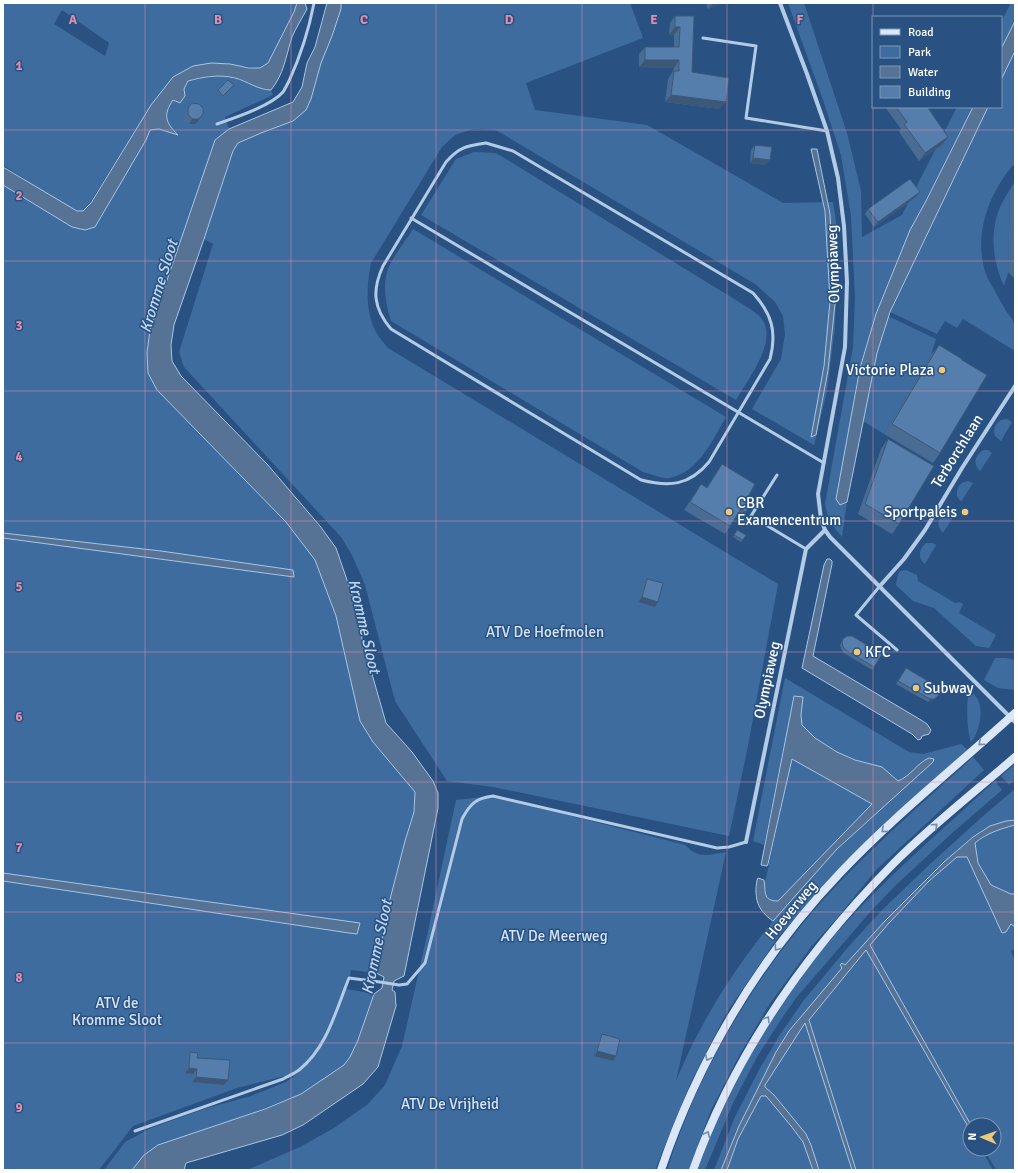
<svg xmlns="http://www.w3.org/2000/svg" width="1018" height="1173" viewBox="0 0 1018 1173" font-family="Signika,sans-serif">
<rect width="100%" height="100%" fill="#295282"/>
<path fill="#3e6c9f" fill-rule="evenodd" d="M3,3H297L294,12L268,63L260,68L211,63L151,105L86,209L83,211L77,212L53,198L3,165ZM62,10L109,43L105,56L54,24Z
M341,3H630L643,38L526,83L535,110L647,125L783,203L833,202L836,221L837,250L835,327L827,391L814,445L752,409L781,359L785,334L783,316L775,302L755,284L496,130L473,129L455,135L442,147L371,263C367,284 365,307 374,328C377,335 383,342 388,348L778,584L747,751L729,836L493,787L447,781L395,701L365,585L352,555L341,537L184,367L179,352L213,244L204,239L233,151L238,143L261,133L293,121L332,36L341,9Z
M788,3H804L847,133L861,191L862,237L902,215L957,107H973C930,192 885,275 860,367C855,387 853,407 851,427C848,453 845,479 842,505L847,502L842,537L829,521L825,504L853,347L855,297L851,216L841,155L823,100Z
M1011,3H1015V21L1001,49V22Z
M1015,51V163C988,193 971,240 988,279C994,290 1000,300 1006,311C1009,315 1013,319 1014,324C1017,331 1015,343 1015,351L963,319L957,328L945,321L937,334L890,312L988,107H1001V80Z
M217,76L235,78L265,90H271L273,95L225,117L229,129L215,140L150,330L147,353L157,390L286,522L315,560L336,616L360,721L373,742L415,792L414,812L405,841L387,911L384,933L380,945L375,965L376,973L351,970L347,989L374,994L358,1040L350,1057L344,1065L301,1094L144,1155L132,1170H104L125,1142L151,1128L204,1109L251,1096L286,1082L300,1072L237,1088L133,1126L99,1170H3V881L357,934L360,923L3,873V185L58,218L95,227L146,140L150,130L159,129L177,134C173,130 167,124 166,119C164,105 182,92 188,81Z
M474,152L496,153L744,305C751,310 761,315 764,323C775,345 747,381 736,400L421,215L456,159Z
M1015,181V188L1010,191L1008,273L1004,286C992,261 989,228 1002,203C1006,195 1011,188 1015,181Z
M413,229L726,417C713,439 699,472 670,478C663,479 651,474 643,472L391,321C386,305 382,285 388,269C392,258 406,240 413,229Z
M888,316L936,339L931,355L884,434L863,421L877,353Z
M1007,419L1012,422L1001,441L995,436C992,427 998,419 1007,419Z
M984,450H988L992,453L980,471C973,464 974,455 984,450Z
M968,481L973,483L961,502L957,496C956,488 960,482 968,481Z
M947,512H951L955,514L943,533C936,526 937,517 947,512Z
M926,543H933L936,545L925,564C917,558 919,549 926,543Z
M906,570L917,575L918,581L955,603L960,602L963,604L959,613L996,635L989,648L976,646L934,608L913,601L896,585L898,574L900,571Z
M995,658H1006L1015,660V690L998,688L984,680Z
M785,678L909,752L923,754L961,744L968,750L886,823L823,887L779,936L727,1012L691,1082L655,1170H247L300,1147L334,1128L368,1104L385,1085L402,1046L426,940L456,800L493,796L685,845C699,859 707,855 726,852L676,1081C711,994 771,917 836,850C867,819 901,790 933,762L934,759L924,760L906,778L898,781L893,776L837,752L815,738L802,725L801,715L803,697L794,696L764,845L753,841Z
M969,692C987,697 981,731 971,742C967,733 966,702 969,692Z
M973,757L984,770L875,871L838,917L811,947L769,1005L740,1054L711,1110L689,1170H667C694,1084 740,1002 796,932C848,867 912,813 973,757Z
M792,758L872,804L782,898C773,906 764,898 764,887Z
M1015,764V779L1009,785L1001,776Z
M995,781L1002,790L951,834L896,885L871,911L796,998L782,1018L757,1057L733,1103L705,1170H697C724,1099 759,1032 805,971C847,916 898,869 949,823C965,809 979,795 995,781Z
M1015,789V820C1004,821 993,824 983,830C963,842 946,861 929,878C900,906 872,935 845,966H840L843,968L789,1031L776,1052L739,1126L721,1170H714L734,1119L759,1070L779,1036L804,1000L850,945L882,910L927,867L983,816Z
M1015,825V894H1011L991,885L978,863L975,843L992,832Z
M957,857H967L974,870L1011,924L1015,927V949L1011,951L1015,961V1170H996L984,1149H994V1125H971L870,945L889,923L929,881Z
M866,949L970,1130V1149H981L993,1170H856L809,1020Z
M805,1022L852,1170H819L811,1145L806,1134L774,1095L765,1087V1085Z
M760,1096H766L791,1126L803,1142L813,1170H727L738,1139Z"/>
<path fill="#567395" stroke="#a6c6e6" d="M297,3H305L307,9C302,18 296,28 292,37C286,56 284,74 271,90C258,90 247,81 235,78C219,74 203,77 188,81L184,89L185,96L180,103L173,100C163,115 165,122 178,135L159,129L150,130L146,140L95,227L85,230L72,227L3,185V167L77,211H83L91,203L151,105L173,77L193,66L211,63L230,64L249,68H260L268,63L294,12Z
M327,3H341V9L332,36L321,63L311,99L306,110L293,121L261,133L238,143L233,151L204,239L174,325L171,345L172,361L181,376L267,464L320,526L336,548L358,612L362,639L386,723L412,752L433,781L438,793V808L404,976L394,981L392,990L395,992L396,1006L378,1067L363,1084L303,1125L282,1135L186,1163L184,1170H132L144,1155L158,1145L265,1109L301,1094L344,1065L350,1057L358,1040L374,994L382,988L384,977L376,973L375,965L380,945L384,933L387,911L405,841L414,812L415,792L373,742L360,721L336,616L315,560L286,522L157,390L148,373L147,353L150,330L215,140L229,129L293,102L302,87L307,63L315,47Z
M1015,21V51L1001,80V49Z
M973,107H988L890,312L877,353L847,502L840,505L836,499L860,368L876,314L910,230L926,201Z
M811,149H817L830,214L835,304L828,370L816,435L811,437L824,366L830,301L825,211Z
M3,533L161,551L293,570L294,577L3,538Z
M827,559H830L832,561V564L813,656L921,720L927,724L931,730L929,734L922,736L921,739L918,740L912,734L802,668L824,565Z
M794,696L803,697L801,715L802,725L815,738L837,752L855,760L882,767L898,781C911,776 917,763 929,758L934,759L933,762L837,849L773,921C757,910 754,898 757,880L758,878L764,880C766,891 762,901 778,901L872,804L792,759L768,864L767,866L761,865Z
M1015,820V825C1000,829 987,833 975,843L978,863L991,885L1011,894H1015V927L1011,924L1006,932L1002,933L967,857H957L929,881L889,923L870,945L971,1125L970,1130L866,950L809,1020L856,1170H852L805,1023L765,1085V1087L774,1095L806,1134L811,1145L819,1170H813L803,1142L791,1126L766,1096H761L738,1139L727,1170H721L739,1126L776,1052L789,1031L842,968L840,965L842,963L845,965L884,922L945,861L973,837L990,826L1006,821Z
M3,873L360,923L357,934L349,933L3,881Z"/>
<g fill="none" stroke-linecap="round" stroke-linejoin="round">
<path stroke="#b2cbe6" stroke-width="3" d="M703,38L756,46L746,118L827,131
M217,124C234,118 271,106 283,92C285,89 287,85 289,81C300,57 309,29 314,3
M486,143L513,151L753,293C772,314 777,332 770,359L709,462C689,486 669,487 641,480L391,329C373,308 372,290 383,266L446,162C459,147 466,146 486,143Z
M411,218L824,463
M777,475L751,516L806,549
M879,587L856,615L897,650
M135,1131L283,1079C288,1076 294,1074 299,1070C327,1048 336,1010 349,978L380,982L399,985L407,984L425,963L462,819C470,804 476,798 493,796L717,848L729,847L746,842"/>
<path stroke="#b2cbe6" stroke-width="4" d="M780,3L807,74L827,131L838,178L844,226L847,282L845,347L818,494L821,519L825,530L830,537L1015,722
M879,587L904,559L925,530L962,468L1015,386
M746,842L806,549L825,530"/>
<path stroke="#dbe7f6" stroke-width="8" d="M661,1170C699,1058 759,958 841,872C895,815 957,766 1015,713
M693,1170C735,1053 807,951 894,863C932,825 975,792 1015,757"/>
</g>
<path fill="#496c94" d="M706,3H724L708,9Z
M675,16H694L692,72L720,109L665,102L668,79L673,71L674,68L639,67V54L645,47H674V35H669L670,23Z
M232,88L221,98L216,93L218,90Z
M885,107H931L929,109L943,144L919,161L899,132L901,129Z
M188,108L200,120L196,124H189L184,120V114Z
M755,145L766,165L750,163L751,150Z
M1015,184V279L1008,272L1010,191Z
M916,197L874,227L865,214L868,209Z
M939,345L962,360L940,453L933,463L884,434L931,355Z
M888,439L899,524L892,534L858,514L881,449Z
M722,464L745,502L746,512L740,520L736,517L725,534L684,510L701,484L707,487Z
M737,530L746,535L741,542L733,537Z
M647,579L655,607L638,602L643,584Z
M843,639L882,654L872,670L844,653L841,649L840,645Z
M906,668L936,698L932,701L928,702L896,684Z
M602,1034L613,1061L594,1056L598,1040Z
M190,1052L197,1058L224,1085L192,1082L193,1074L185,1073L187,1057Z"/>
<path fill="#3c5878" d="M714,3H724L708,9L712,4Z
M675,27H680L674,35H669Z
M645,60H679L674,68L639,67Z
M671,95L726,102L720,109L665,102Z
M203,114L196,124H189L192,119Z
M948,137L943,144L919,161L925,153Z
M753,158L770,160L766,165L750,163Z
M920,192L916,197L874,227L878,222Z
M642,597L658,602L655,607L638,602Z
M938,696L932,701L928,702L930,699Z
M597,1051L616,1056L613,1061L594,1056Z
M189,1068L197,1069L193,1074L185,1073Z
M196,1077L228,1080L224,1085L192,1082Z"/>
<path fill="#557eac" stroke="#3c5878" d="M675,16H694L692,72L729,78L726,102L671,95L674,71H679V60H645V47H679L680,27H675Z
M228,80L234,85L223,96L218,90Z
M192,103L199,104L203,108V114L199,119H192L188,114V108Z
M896,107H930L928,108L948,137L925,153L904,124L907,122Z
M755,145L772,147L770,160L753,158Z
M910,179L920,192L878,222L868,209Z
M939,345L962,359V360L987,375L940,453L892,424Z
M888,439L934,466L899,524L865,504Z
M722,464L755,484L745,502L750,505L746,512L741,509L730,526L690,502L701,484L707,488Z
M737,530L746,535L743,540L734,535Z
M647,579L663,583L658,602L642,597Z
M847,636H852L882,654L874,667L846,650L843,647L842,642L843,639Z
M906,668L938,687L939,692L938,696L934,699H930L898,681Z
M602,1034L620,1039L616,1056L597,1051Z
M190,1052L198,1053L197,1058L230,1060L228,1080L196,1077L197,1069L189,1068Z"/>
<defs><path id="oneway-chevron" d="M-2-3.5L2.5 0L-2 3.5" fill="none" stroke-width="1.6" stroke-linecap="round" stroke-linejoin="round"/></defs>
<g stroke="#708eb0">
<use href="#oneway-chevron" transform="translate(981 743) rotate(138)"/>
<use href="#oneway-chevron" transform="translate(935 826) rotate(-42)"/>
<use href="#oneway-chevron" transform="translate(884 830) rotate(138)"/>
<use href="#oneway-chevron" transform="translate(777 948) rotate(126)"/>
<use href="#oneway-chevron" transform="translate(767 1019) rotate(-57)"/>
<use href="#oneway-chevron" transform="translate(708 1058) rotate(117)"/>
<use href="#oneway-chevron" transform="translate(707 1134) rotate(-65)"/>
</g>
<path fill="none" stroke="#e08cad" stroke-width="1" stroke-opacity="0.55" d="M145,3V1170M291,3V1170M436,3V1170M582,3V1170M727,3V1170M873,3V1170M3,130H1015M3,261H1015M3,391H1015M3,521H1015M3,652H1015M3,782H1015M3,912H1015M3,1043H1015"/>
<g fill="#edc878" stroke="#295282" stroke-width="1.5">
<circle cx="942" cy="370" r="4"/>
<circle cx="729" cy="512" r="4"/>
<circle cx="965" cy="512" r="4"/>
<circle cx="857" cy="652" r="4"/>
<circle cx="916" cy="688" r="4"/>
</g>
<g text-anchor="middle" stroke-width="3" stroke-linejoin="round" paint-order="stroke">
<g font-size="15" fill="#fff" stroke="#295282">
<text transform="translate(833 264) rotate(-92)" y="5">Olympiaweg</text>
<text transform="translate(957 451) rotate(-58)" y="5">Terborchlaan</text>
<text transform="translate(767 680) rotate(-78)" y="5">Olympiaweg</text>
<text transform="translate(791 910) rotate(-50)" y="5">Hoeverweg</text>
</g>
<g font-size="15" fill="#fff" stroke="#295282" text-anchor="start">
<text x="934" y="375" text-anchor="end">Victorie Plaza</text>
<text x="737" y="508">CBR<tspan x="737" dy="17">Examencentrum</tspan></text>
<text x="957" y="517" text-anchor="end">Sportpaleis</text>
<text x="865" y="657">KFC</text>
<text x="924" y="693">Subway</text>
</g>
<g font-size="15" fill="#d5e4f5" stroke="#295282">
<text x="545" y="637">ATV De Hoefmolen</text>
<text x="554" y="941">ATV De Meerweg</text>
<text x="117" y="1008">ATV de<tspan x="117" dy="17">Kromme Sloot</tspan></text>
<text x="450" y="1109">ATV De Vrijheid</text>
</g>
<g font-size="16" font-style="italic" fill="#bdd5ee" stroke="#295282">
<text transform="translate(158 286) rotate(-73)" y="6">Kromme Sloot</text>
<text transform="translate(365 626) rotate(77)" y="6">Kromme Sloot</text>
<text transform="translate(376 947) rotate(-78)" y="6">Kromme Sloot</text>
</g>
</g>
<g font-size="13" text-anchor="middle" font-weight="bold" fill="#e08cad" stroke="#295282" stroke-width="3" stroke-linejoin="round" paint-order="stroke">
<text x="73" y="24">A</text>
<text x="218" y="24">B</text>
<text x="364" y="24">C</text>
<text x="509" y="24">D</text>
<text x="654" y="24">E</text>
<text x="800" y="24">F</text>
<text x="19" y="70">1</text>
<text x="19" y="200">2</text>
<text x="19" y="330">3</text>
<text x="19" y="461">4</text>
<text x="19" y="591">5</text>
<text x="19" y="721">6</text>
<text x="19" y="852">7</text>
<text x="19" y="982">8</text>
<text x="19" y="1112">9</text>
</g>
<rect width="1018" height="1173" fill="none" stroke="#ffffff" stroke-width="8"/>
<rect x="872" y="16" width="130" height="92" fill="#295282" stroke="#7f97b4"/>
<rect x="880" y="29" width="20" height="6" fill="#dbe7f6" stroke="#7f97b4"/>
<text x="908" y="36" font-size="12" fill="#ffffff">Road</text>
<rect x="880" y="46" width="20" height="12" fill="#3e6c9f" stroke="#7f97b4"/>
<text x="908" y="56" font-size="12" fill="#ffffff">Park</text>
<rect x="880" y="66" width="20" height="12" fill="#567395" stroke="#7f97b4"/>
<text x="908" y="76" font-size="12" fill="#ffffff">Water</text>
<rect x="880" y="86" width="20" height="12" fill="#557eac" stroke="#7f97b4"/>
<text x="908" y="96" font-size="12" fill="#ffffff">Building</text>
<g transform="translate(982 1137) rotate(272)"><circle r="19" fill="#295282" stroke="#7f97b4"/>
<path d="M0-3L7 15L0 10L-7 15Z" fill="#edc878"/>
<text y="-6" font-size="11" font-weight="bold" text-anchor="middle" fill="#ffffff">N</text>
</g>
</svg>
